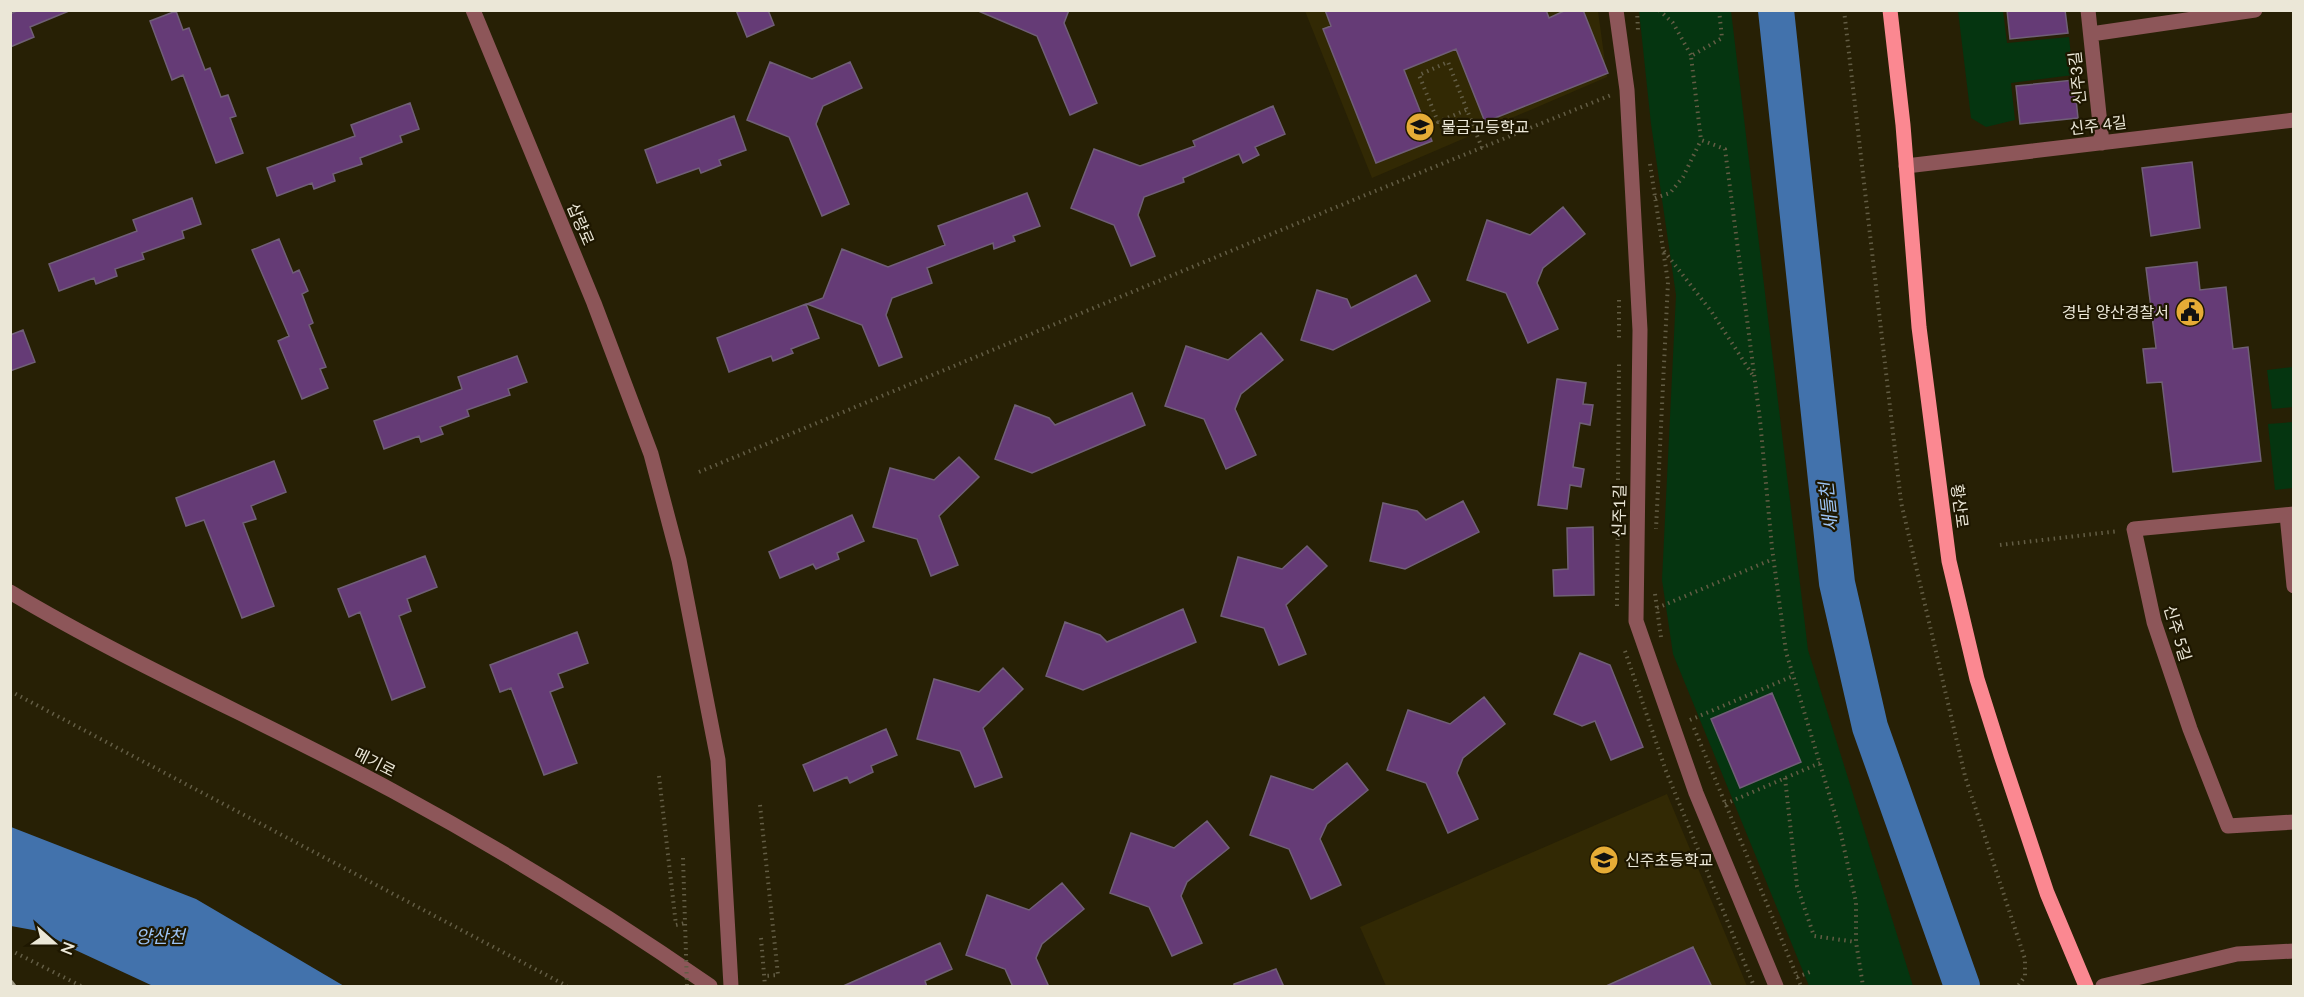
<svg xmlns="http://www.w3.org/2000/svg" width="2304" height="997" viewBox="0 0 2304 997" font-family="Lato,'Noto Sans KR',sans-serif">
<rect width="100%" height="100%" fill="#272005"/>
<path fill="#322904" d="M1305,11H1598L1607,77L1372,178Z
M1667,794L1747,986H1386L1360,927Z"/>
<path fill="#053510" d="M1639,11H1731L1808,650L1913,986H1809L1673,654L1662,580L1676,295L1651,124Z
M1958,11H2003L2007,43L2069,37L2073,75L2011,83L2015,120L1986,127L1971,118Z
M2293,367V407L2272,409L2267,370Z
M2293,422V488L2275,490L2268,424Z"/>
<path fill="#4272ac" d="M11,827L196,899L344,986H153L71,948L44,932L11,926Z"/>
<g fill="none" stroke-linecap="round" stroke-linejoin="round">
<path stroke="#4272ac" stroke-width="36" d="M1776,10L1837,583L1870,727L1962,986"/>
</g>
<path fill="#653b76" stroke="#705f77" stroke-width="1.5" d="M19,10H69V11L30,27L34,37L10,47V14Z
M736,10H768L774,25L747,37Z
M976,10H1069L1064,23L1097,103L1070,115L1037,36Z
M1325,10H1546L1549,18L1566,10H1583L1608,73L1485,122L1456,49L1404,70L1432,141L1376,163L1323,29L1331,26Z
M2007,10H2065L2068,33L2010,39Z
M176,11L183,30L189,28L205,70L210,68L221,97L228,95L236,116L230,118L243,153L216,163L183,75L172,80L150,21Z
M770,62L812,79L850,62L862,88L823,106L816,124L849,204L822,216L789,137L747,120Z
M2074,80L2078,118L2020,124L2016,86Z
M410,103L419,129L400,136L402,142L360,158L362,164L333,174L335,181L314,189L312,183L277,196L267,168L355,136L351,125Z
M1273,106L1285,134L1255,147L1259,155L1243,163L1239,154L1183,178L1184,182L1144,197L1138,215L1155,256L1131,266L1114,225L1071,208L1094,149L1140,166L1195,146L1193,141Z
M734,116L746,150L719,160L721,165L701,173L699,168L657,183L645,150Z
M2192,162L2200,228L2151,236L2142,168Z
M1027,193L1040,226L1013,236L1015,241L994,249L993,243L927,268L932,283L892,298L886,315L902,357L879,366L862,325L807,304L823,298L842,249L888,267L945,245L938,226Z
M192,198L201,224L182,231L184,238L142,253L144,259L115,269L117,276L96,284L94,278L59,291L49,264L137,231L133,220Z
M1563,207L1585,234L1543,268L1537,283L1558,329L1528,343L1506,293L1467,280L1487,220L1530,235Z
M279,239L293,273L299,270L308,291L302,294L313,323L309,325L326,367L320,369L328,388L302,399L278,341L289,336L252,250Z
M2197,262L2200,290L2226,287L2233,349L2248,347L2261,461L2173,472L2162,382L2147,383L2143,349L2156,348L2146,268Z
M1416,275L1430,301L1333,350L1301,340L1317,290L1347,299L1351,308Z
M806,304L819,338L791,349L793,353L773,361L771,356L729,372L717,338Z
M23,330L35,362L10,371V335Z
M1261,333L1283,360L1241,394L1235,409L1256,455L1226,469L1204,419L1165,406L1186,346L1228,360Z
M517,356L527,382L508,389L510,395L467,410L469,416L440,427L443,434L421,442L419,436L384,449L374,421L462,389L458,377Z
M1557,379L1586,383L1583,404L1593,405L1590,425L1580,423L1573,467L1584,469L1581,487L1570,485L1567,509L1538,505Z
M1132,393L1145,425L1032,473L995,459L1015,405L1049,418L1055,425Z
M959,457L979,477L939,516L958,565L931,576L917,539L873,527L890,468L934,480Z
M274,461L286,492L251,506L256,519L243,523L274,606L242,618L204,520L186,526L176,498Z
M1463,501L1479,532L1405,569L1370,561L1383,503L1417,511L1426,520Z
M852,515L864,541L837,553L839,559L816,569L813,564L780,578L769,552Z
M1593,527L1594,595L1554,596L1553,570L1568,569L1567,528Z
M1307,546L1327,566L1286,605L1306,654L1279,665L1264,628L1221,616L1238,557L1282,569Z
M425,556L437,587L407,599L411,611L399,616L425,687L392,700L360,612L349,617L338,589Z
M1183,609L1196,642L1083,690L1046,676L1065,622L1100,635L1107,642Z
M577,632L588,663L558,674L563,687L550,692L577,763L544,775L511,688L500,692L490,665Z
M1580,653L1610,665L1643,747L1611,760L1595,721L1582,726L1554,714Z
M1003,668L1023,689L983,728L1002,777L975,787L960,751L917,739L934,679L979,692Z
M1772,693L1801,762L1740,788L1711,719Z
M1484,697L1505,724L1463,758L1457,773L1478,819L1448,833L1426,783L1387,770L1408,710L1450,724Z
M886,729L897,755L871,766L873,772L850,783L847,777L814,791L803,765Z
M1347,763L1368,790L1327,824L1320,839L1341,885L1311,899L1289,849L1250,835L1271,776L1313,790Z
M1207,821L1229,848L1187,882L1181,896L1202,943L1172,956L1149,907L1110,893L1131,833L1174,848Z
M1062,883L1084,909L1042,944L1036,958L1049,987H1013L1005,969L966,955L987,895L1029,910Z
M940,943L952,969L925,981L927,987H841Z
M1693,947L1712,987H1604Z
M1276,969L1284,987H1234V984Z"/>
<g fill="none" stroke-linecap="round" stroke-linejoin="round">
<path stroke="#635d45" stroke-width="4" stroke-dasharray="1.5 4.5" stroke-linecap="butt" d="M1637,10L1638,31
M1659,10L1673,23L1691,55
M1719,10L1722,38L1691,56L1701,140L1725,149L1760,420L1772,548L1786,652L1840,830L1856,902V942L1863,986
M1844,10L1901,502L1965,776L2025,959V976L2018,986
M1466,110L1438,122L1419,75L1448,62L1482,148
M1650,164L1668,282L1656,529
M1655,198L1670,193L1683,177L1701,140
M1664,251L1711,311L1754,377
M1619,300V338
M699,472L1363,196L1611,95
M2000,545L2119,531
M1655,594L1661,637
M1617,606L1619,364
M1657,608L1773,559
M1625,651L1666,771L1754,986
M10,691L567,986
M1690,720L1793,676
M1694,728L1801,986
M659,776L676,925L685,923
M1785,778L1797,886L1814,936L1856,942
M1725,804L1820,763
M760,805L778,975L764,976
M761,938L765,986
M10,950L81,986
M1797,977L1810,972"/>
<path stroke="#8d5659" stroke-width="15" d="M473,10L594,303L651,454L679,560L718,760L731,986
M1616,10L1627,90L1640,330L1636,621L1696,793L1776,986
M2088,10L2102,143
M2091,34L2255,10
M1906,166L2294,120
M2294,514L2134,529L2154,622L2190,729L2228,826L2294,822
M2287,515L2294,586
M10,592C134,666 267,723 393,791C502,850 608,915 710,986
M2103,986L2237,954L2294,951"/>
<path stroke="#fb8891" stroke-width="15" d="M1890,10L1903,125L1919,327L1949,561L1977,679L2001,755L2047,893L2086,986"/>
<path stroke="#9d9884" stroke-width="4.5" d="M10,981L14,986"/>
<path stroke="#635d45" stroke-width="4" stroke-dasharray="1.5 4.5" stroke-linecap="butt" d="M683,858L687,986"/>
</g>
<defs>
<g id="school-disc" transform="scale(1.5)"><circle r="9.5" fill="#e6ac36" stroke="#1e1700"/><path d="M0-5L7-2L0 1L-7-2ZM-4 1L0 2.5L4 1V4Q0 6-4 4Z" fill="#111"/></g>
<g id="civic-disc" transform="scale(1.5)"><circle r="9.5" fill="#e6ac36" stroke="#1e1700"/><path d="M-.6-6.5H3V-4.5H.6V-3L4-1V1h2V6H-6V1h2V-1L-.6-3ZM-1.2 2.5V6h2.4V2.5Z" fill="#111"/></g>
</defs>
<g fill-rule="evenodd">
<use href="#school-disc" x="1420" y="127"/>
<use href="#civic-disc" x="2190" y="312"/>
<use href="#school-disc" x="1604" y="860"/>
</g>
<g text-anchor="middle" stroke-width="4.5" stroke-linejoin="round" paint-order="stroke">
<g font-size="16" fill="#ebe7d7" stroke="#1e1700">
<text transform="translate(2077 78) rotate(-96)" y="6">신주3길</text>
<text transform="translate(2098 125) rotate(-7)" y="6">신주 4길</text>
<text transform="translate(581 224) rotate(67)" y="6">삽량로</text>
<text transform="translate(1960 506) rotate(83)" y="6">황산로</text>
<text transform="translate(1619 511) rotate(-89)" y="6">신주1길</text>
<text transform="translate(2178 633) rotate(73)" y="6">신주 5길</text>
<text transform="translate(375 762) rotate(27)" y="6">메기로</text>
</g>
<g font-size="16" fill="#ebe7d7" stroke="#1e1700" text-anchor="start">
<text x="1441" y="133">물금고등학교</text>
<text x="2169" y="318" text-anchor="end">경남 양산경찰서</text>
<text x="1625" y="866">신주초등학교</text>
</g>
<g font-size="18" font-style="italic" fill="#9cc3f4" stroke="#1e1700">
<text transform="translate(1829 507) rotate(-96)" y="6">새들천</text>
<text x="160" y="943">양산천</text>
</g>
</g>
<rect width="2304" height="997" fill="none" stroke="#ebe7d7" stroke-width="24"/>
<g transform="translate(54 943) rotate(111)" stroke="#1e1700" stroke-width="4.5" paint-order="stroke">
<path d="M0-4.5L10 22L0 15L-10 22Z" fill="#ebe7d7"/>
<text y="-9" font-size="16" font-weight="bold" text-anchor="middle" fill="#ebe7d7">N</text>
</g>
</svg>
